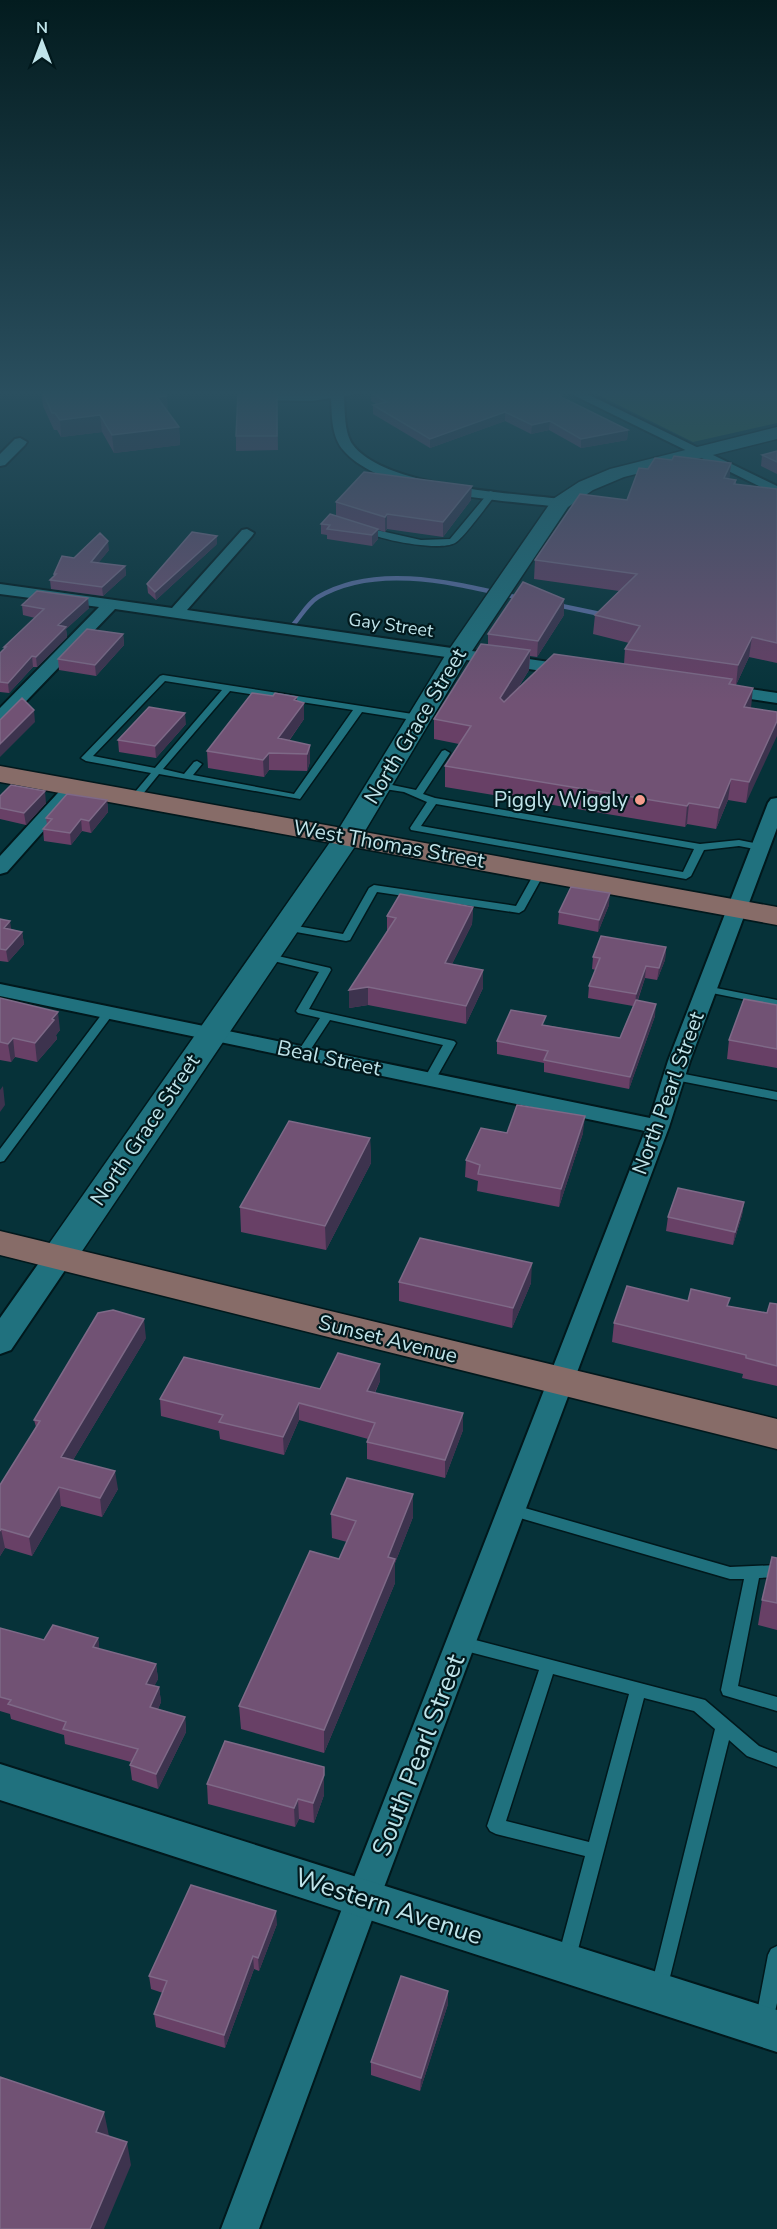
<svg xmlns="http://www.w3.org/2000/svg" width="777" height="2229" viewBox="0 0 777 2229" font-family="'Nunito Sans',sans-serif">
<rect width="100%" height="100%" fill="#063239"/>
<path fill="#32603d" d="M588,390H777V423L693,442Z"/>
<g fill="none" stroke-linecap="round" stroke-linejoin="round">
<path stroke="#5e6ea4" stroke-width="4.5" d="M557,605L605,615
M287,631C299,621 305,605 318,597C378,562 457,584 520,598"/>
<g stroke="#01181c" stroke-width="3">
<path id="service" d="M490,491L497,493C489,503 463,539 455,543C438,552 374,539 359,529L363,527L421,540L450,539Z
M163,675L419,715L424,718L419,721L362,712L300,799L159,774L138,800L135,801L130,798L151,773L86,761L81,758L160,676ZM165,681L222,690L155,768L93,756ZM230,691L353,710L294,794L193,775L202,764L197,761L194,762L184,774L163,769Z
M445,750L450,753L423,794L435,798L700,844L739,840L764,845L765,847L760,850L739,846L704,850L691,876L686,879L411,830L410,828L427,802L404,792L378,788L373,785L378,782L416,790L442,751ZM436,804L694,849L683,872L421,826Z
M540,869L545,872L524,910L519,913L377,892L350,940L346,941L285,930L280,927L285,924L343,934L369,888L374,885L516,906L535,872Z
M265,953L330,968L331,970L309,1009L454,1041L456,1043L434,1082H426L424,1079L443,1045L330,1020L307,1055H299L297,1053L320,1018L298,1013L296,1011L319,972L261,958L260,956L261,954Z
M706,986L777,1000V1006L702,991L700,989L702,987Z
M109,1009L115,1012L113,1014L4,1161L0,1162V1149L105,1010Z
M674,1072L777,1092V1100L670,1079L668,1076L670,1073Z
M511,1504L730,1567L777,1565V1577L759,1578L738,1686L777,1697V1711L723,1695L721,1690L744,1579H730L506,1514L504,1510L506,1506Z
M460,1636L705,1700L759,1746L777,1753V1767L747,1756L729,1740L666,1993L660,1996L654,1993L651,1987L715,1729L694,1711L644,1698L575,1961L572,1967L566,1970L560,1967L557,1961L585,1856L496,1834L490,1831L487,1826L539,1670L454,1648L452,1643L454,1638ZM553,1674L629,1694L589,1842L506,1821Z
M777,1946V2003L771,2029L764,2032L757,2029L755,2023L768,1955L771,1949Z"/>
</g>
<g stroke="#01181c" stroke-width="4">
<path id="minor" d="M331,390H362L361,393L344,396C345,411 344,433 353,445C385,487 510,493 560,499L567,503L560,507C503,500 382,495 344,451C331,437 332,415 331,398L312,401L248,400L242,396L248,392L312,393Z
M563,390H579L777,486V495Z
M20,438L27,442L25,445L5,465L0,466V454L15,439Z
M247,529L254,533L252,536L187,610L570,665L578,670L570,675L115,609L6,722L0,723V708L99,607L0,594V584L172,608L242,530Z
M722,685L777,693V703L716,694L714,690Z
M73,782L79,783L82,787L79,791L7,872L0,874V856L67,783Z
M777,798V828L690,1061L669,1127L380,1898L259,2229H221L346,1898L645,1131L0,996V984L650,1118L668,1061L768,803L771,799Z"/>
</g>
<g stroke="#01181c" stroke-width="4">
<path id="tertiary" d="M59,1246L70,1250L74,1257L11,1350L0,1354V1318L48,1250Z
M0,1764L777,2010V2052L0,1800Z"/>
</g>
<g stroke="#01181c" stroke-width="3">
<path id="secondary" d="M777,427V439L624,477L593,490L568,507L470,654L362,836L72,1266L59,1269L46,1266L41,1257L46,1248L335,835L446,654L553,499L579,482L610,469Z"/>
</g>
<g stroke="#01181c" stroke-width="3">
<path id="primary" d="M0,766L777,907V925L0,782Z
M0,1231L777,1419V1449L0,1255Z"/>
</g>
<use href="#service" fill="#20717e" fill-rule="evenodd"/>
<use href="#minor" fill="#20717e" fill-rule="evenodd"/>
<use href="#tertiary" fill="#20717e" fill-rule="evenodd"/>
<use href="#secondary" fill="#20717e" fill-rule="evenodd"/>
<use href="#primary" fill="#876c68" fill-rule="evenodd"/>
</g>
<path fill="#684066" d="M41,390L168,412L179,427L180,445L114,453L102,432L61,437L57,430H54L43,406Z
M277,392L278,450L236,451V436Z
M371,393L562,395V398L628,430L627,440L581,448L549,430L531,434L505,421L430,448L373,414V405L376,404L371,401Z
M777,451V474L761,466L762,455Z
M672,460L731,463L729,479L736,480V484L777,489V663L749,657L736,685L751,708L777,712L746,803L728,800L716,829L687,824L685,827L445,787V766L459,744L434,739V719L488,644V634L564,615L537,657L530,656L529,670L518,688L624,664L625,649L629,643L593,634L595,615L619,591L534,579L535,560L627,500L648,469Z
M471,500L443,537L387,529L385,532L378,530V539L372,546L327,539V535L321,534V524L336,516V502Z
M217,544L156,600L148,593L147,584Z
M109,550L98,563L125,566L126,575L103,596L51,589L50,580L55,576L54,574L74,558Z
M22,605L89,608L66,629L67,637L37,667H33L9,693L0,692V653L4,649V647L35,618L23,615Z
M123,634L124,645L96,676L59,670L58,659Z
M297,701L304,719L289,741L310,745V762L307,771L269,770L264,777L208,768L207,751Z
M186,724L156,758L119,752L118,740Z
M0,796L46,803L26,825L0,819Z
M107,800L108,812L91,833L82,831L71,845L44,841L43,829L47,825L46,818Z
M609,905L598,932L558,924L559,912Z
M473,907L472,924L452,964L483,970V988L466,1024L368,1005L349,1008L387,931V916Z
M0,919L11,929L22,932L24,944L8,962L0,961Z
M666,947L665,960L657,980L645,978L638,1000L655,1016L629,1089L544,1072V1063L497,1054V1041L545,1025L620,1038L633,1006L588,998L589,986L596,970L592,969L593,957Z
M0,998L60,1030L56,1035L57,1039L37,1062L15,1057L11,1062L0,1060Z
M777,1005V1068L727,1059L729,1040Z
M583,1133L559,1207L477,1191L478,1181L465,1177L466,1160Z
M370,1138L371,1163L326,1250L241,1232L240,1207Z
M744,1202L742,1215L733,1245L666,1231L668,1217Z
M399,1282L531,1283L512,1328L399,1301Z
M688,1301L729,1306L767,1313L777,1304V1386L742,1378L743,1374L612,1342L614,1323Z
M146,1338L73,1460L118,1489L102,1517L61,1506L32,1556L5,1548L0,1556V1485L36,1427L34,1420Z
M380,1364V1381L375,1393L463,1413V1430L445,1478L367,1459V1442L368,1439L299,1420L284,1455L220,1439L219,1431L161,1416L160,1399L320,1389Z
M331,1514L413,1517L395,1563V1583L324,1753L241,1729L239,1706L339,1559L347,1542L332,1538Z
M777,1558V1630L758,1625L762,1600Z
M0,1628L44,1640L98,1638L99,1649L156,1664L158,1679L154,1686L159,1687L161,1702L158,1709L185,1717L186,1732L158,1789L132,1780L130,1765L131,1762L65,1744L64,1735L11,1719L10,1714L0,1711Z
M207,1784L324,1795L314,1823L299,1819L295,1827L208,1804Z
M277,1924L259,1971L254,1969L225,2048L156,2027L154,2014L163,1993L151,1989L149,1976Z
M448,2004L420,2091L371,2075V2062Z"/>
<path fill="#3d334e" d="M167,396L168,413L157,397Z
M505,412V421L430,448V439Z
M100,415L102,432L61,437L60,420Z
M550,421L549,430L531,434L532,425Z
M179,427L180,445L114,453L112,435Z
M628,430L627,440L581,448V439Z
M731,463L729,481L724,478Z
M472,486L471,500L443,537V522Z
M387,514V529L385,532V517Z
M378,529V539L372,546V535Z
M217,536V544L156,600L155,592Z
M108,541L109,550L92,571L91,562Z
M125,566L126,575L103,596L102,587Z
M88,598L89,608L66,629L67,637L37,667L36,657L58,625Z
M564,599V615L537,657L538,641Z
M123,634L124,645L96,676L95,665Z
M752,637L749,657L736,685L738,665Z
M530,650L529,670L499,718L500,698Z
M32,656L33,667L9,693L8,683Z
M753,688L751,708L742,727L744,707Z
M297,697V712L304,703V719L280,753L278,738L294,700Z
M34,710L35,722L0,757V744Z
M185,713L186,724L156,758L155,746Z
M777,721V736L746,803L749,782Z
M310,745V762L307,771V754Z
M269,753V770L264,777L263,760Z
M731,779L728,800L716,829L719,808Z
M45,791L46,803L26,825L24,813Z
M107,800L108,812L91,833L89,821Z
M689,803L687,824L685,827L687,806Z
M81,819L82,831L71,845L70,833Z
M610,893L609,905L598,932L599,920Z
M473,907L472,924L444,980L445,963Z
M10,921L12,934L4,928Z
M22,932L24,944L8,962L6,950Z
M666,947L665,960L657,980L659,968Z
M646,966L645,978L635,1007L636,994Z
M483,970V988L466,1024V1006Z
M368,987V1005L349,1008V990Z
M656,1004L655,1016L629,1089L630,1077Z
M58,1012L60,1030L56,1035L57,1039L37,1062L35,1043Z
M13,1038L15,1057L11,1062L8,1044Z
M3,1086L5,1105L0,1112V1090Z
M585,1116L583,1133L559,1207L561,1189Z
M370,1138L371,1163L326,1250L325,1226Z
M744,1202L742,1215L733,1245L735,1232Z
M532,1263L531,1283L512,1328L513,1308Z
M144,1319L146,1338L64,1475L61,1457Z
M380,1364V1381L367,1408V1391Z
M299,1403V1420L284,1455L283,1437Z
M463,1413V1430L445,1478V1460Z
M115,1471L118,1489L102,1517L100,1498Z
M59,1487L61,1506L32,1556L29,1537Z
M413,1494V1517L395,1563V1583L324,1753V1730L388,1557Z
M1,1529L5,1548L0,1556V1531Z
M98,1638L100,1653L93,1647Z
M156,1664L158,1679L148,1699L146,1684Z
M159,1687L161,1702L152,1722L150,1707Z
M185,1717L186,1732L158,1789L156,1774Z
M324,1767V1795L314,1823L313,1803Z
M298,1799L299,1819L295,1827L294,1808Z
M276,1911L277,1924L259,1971L258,1958Z
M253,1956L254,1969L225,2048L224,2035Z
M448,1991V2004L420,2091L421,2078Z
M104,2112L109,2136L100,2155L96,2132Z
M127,2142L131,2165L104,2229H90Z"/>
<path fill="#715274" stroke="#7e6987" stroke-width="1.5" d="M42,390H163L167,396L157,397L179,427L112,435L100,415L60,420L55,413H52Z
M382,390H553L562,395L559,396L628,430L581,439L550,421L532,425L505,412L430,439L373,405L387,402L371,393Z
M277,392V436H236L238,393Z
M777,451V462L762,455Z
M674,456L731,463L724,478L736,480L734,484L777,489V643L752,637L738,665L625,649L640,626L595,615L637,574L535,560L580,494L627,500L639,468L648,469L655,458L672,460Z
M364,472L472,486L443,522L387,514L385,517L336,502Z
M330,514L378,529L372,535L327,529L330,525L321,524Z
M192,532L217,536L155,592L147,584Z
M100,533L108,541L91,562L125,566L102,587L50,580L56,574H54L62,556L74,558Z
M523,582L564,599L538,641L488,634Z
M37,591L88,598L58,625L66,627L36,657L32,656L8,683L0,682V653L6,647H4L44,609L22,605Z
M87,629L123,634L95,665L58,659Z
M481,644L530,650L500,698L504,702L554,654L732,679L729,684L753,688L744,707L777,712V721L749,782L731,779L719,808L689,803L687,806L445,766L471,726L434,719Z
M252,693L273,696L275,693L297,697L294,700L304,703L278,738L310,745L307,754L269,753L263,760L207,751Z
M22,698L34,710L0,744V720Z
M149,707L185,713L155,746L118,740Z
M11,785L45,791L24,813L0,808V796Z
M67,794L107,800L89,821L81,819L70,833L43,829L52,819L46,818Z
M571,887L610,893L599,920L559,912Z
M400,894L473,907L445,963L483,970L466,1006L368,987L349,990L396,918L387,916Z
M0,919L10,921L4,928L22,932L6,950L0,949Z
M601,936L666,947L659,968L646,966L636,994L589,986L600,958L593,957Z
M0,998L58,1012L52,1019L54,1020L35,1043L13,1038L8,1044L0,1042Z
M744,999L777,1005V1049L729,1040Z
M636,1000L656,1004L630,1077L544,1060L548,1051L497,1041L511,1010L546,1016L542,1025L620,1038Z
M517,1105L585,1116L561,1189L478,1174L480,1165L466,1160L481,1128L507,1133Z
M289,1121L370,1138L325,1226L240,1207Z
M678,1188L744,1202L735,1232L668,1217Z
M420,1238L532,1263L513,1308L399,1282Z
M627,1286L688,1301L691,1289L730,1298L727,1306L767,1313L770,1303L777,1304V1366L746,1358V1355L614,1323Z
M113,1310L144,1319L61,1457L115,1471L100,1498L59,1487L29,1537L1,1529L0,1531V1485L40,1421L34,1420L98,1313Z
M338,1353L380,1364L367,1391L463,1413L445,1460L367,1442L375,1423L299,1403L283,1437L219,1422L223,1415L160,1399L184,1357L320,1389Z
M347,1478L413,1494L388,1557L395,1559L324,1730L239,1706L310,1551L339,1559L356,1521L331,1514Z
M772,1557L777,1558V1603L762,1600Z
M53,1625L98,1638L93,1647L156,1664L146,1684L159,1687L150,1707L185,1717L156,1774L130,1765L138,1749L63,1729L66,1722L8,1704L11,1700L0,1697V1628L44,1640Z
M225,1741L324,1767V1775L313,1803L298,1799L294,1808L207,1784Z
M191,1885L276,1911L258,1958L253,1956L224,2035L154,2014L167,1981L149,1976Z
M401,1976L448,1991L421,2078L371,2062Z
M0,2077L104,2112L96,2132L127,2142L90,2229H0Z"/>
<linearGradient id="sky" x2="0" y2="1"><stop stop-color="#031c1f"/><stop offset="0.56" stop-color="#2a4f5f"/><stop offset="1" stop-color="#2a4f5f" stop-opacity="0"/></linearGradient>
<rect width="777" height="702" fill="url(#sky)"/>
<circle fill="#f59d8d" stroke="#01181c" stroke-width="2" cx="640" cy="800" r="6"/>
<g text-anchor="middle" stroke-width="4.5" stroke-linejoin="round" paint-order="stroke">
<g font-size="18" fill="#c0e4ea" stroke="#01181c">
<text transform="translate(391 625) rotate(8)" y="6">Gay Street</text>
</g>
<g font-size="21" fill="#c0e4ea" stroke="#01181c">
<text transform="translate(415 726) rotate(-59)" y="7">North Grace Street</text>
<text transform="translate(389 844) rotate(10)" y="7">West Thomas Street</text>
<text transform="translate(329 1058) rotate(12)" y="7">Beal Street</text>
<text transform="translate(668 1093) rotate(-70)" y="7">North Pearl Street</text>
<text transform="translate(145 1130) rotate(-56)" y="7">North Grace Street</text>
<text transform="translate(388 1339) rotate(14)" y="7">Sunset Avenue</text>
</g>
<g font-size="21" fill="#c0e4ea" stroke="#01181c" text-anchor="end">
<text x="628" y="807">Piggly Wiggly</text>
</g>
<g font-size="26" fill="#c0e4ea" stroke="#01181c">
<text transform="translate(418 1755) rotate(-69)" y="9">South Pearl Street</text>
<text transform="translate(389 1906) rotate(18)" y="9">Western Avenue</text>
</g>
</g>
<g transform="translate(42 42)" stroke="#01181c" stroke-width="4.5" paint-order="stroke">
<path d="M0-4.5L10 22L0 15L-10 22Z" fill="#c0e4ea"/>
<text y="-9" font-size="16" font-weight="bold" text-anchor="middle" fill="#c0e4ea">N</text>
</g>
</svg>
